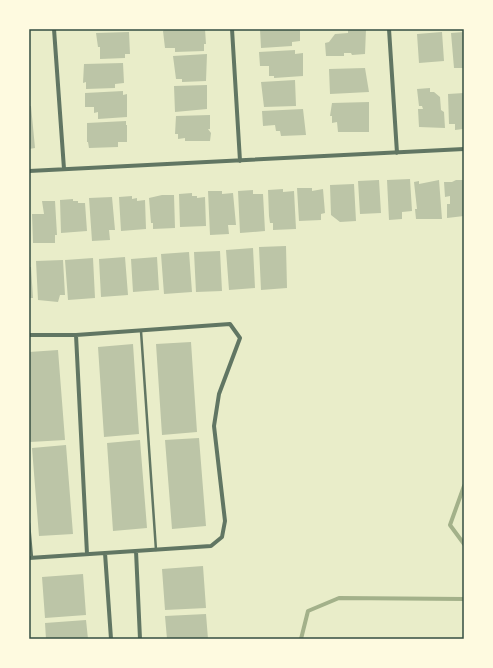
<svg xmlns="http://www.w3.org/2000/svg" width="493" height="668" viewBox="0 0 493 668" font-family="Rubik,sans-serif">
<rect width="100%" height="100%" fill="#e9edc9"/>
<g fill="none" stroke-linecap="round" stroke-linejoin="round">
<path stroke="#a3b18a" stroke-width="4" d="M464,486L450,525L464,544
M301,639L308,611L339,598L464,599"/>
</g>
<path fill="#bcc5a7" d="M165,29H205L206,44H204V51L175,52V48H165L163,31Z
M260,29H300V41L292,42V46L261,48Z
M366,29L365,54L352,55L351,53H344V56H326L325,43L329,42L335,34L348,33V30Z
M129,32L130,54H125V58L100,59V47H98L96,33Z
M442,32L444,61L419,63L417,34Z
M464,32V68H454L451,33Z
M295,50V54L303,53V76L274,78V76H269V66H260L259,52Z
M207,54L206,81L182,82V79H176L173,56Z
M123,63L124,83L115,84V88L86,89V82L83,83L84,64Z
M365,68L369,92L330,94L329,69Z
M295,80L296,106L264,107L261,82Z
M207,85V109L175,112L174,86Z
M430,88V92H434L440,97L441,110L444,112L445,128L419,127L418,109H423L422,106H419L417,89Z
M123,91V95L127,94V117L98,119V112L94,113V107H85V93Z
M464,93V125L463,129L455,130V124H449L448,94Z
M369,102V132H338L337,122L332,123V116H330L332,103Z
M29,106H31L35,148L29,149Z
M303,109L306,135L281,136L280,131H276L275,125L263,126L262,111Z
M210,115V129H208L211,133L210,141H185V138L178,139V134H175L176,116Z
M126,121V125H127V142H118V147L89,148L88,142H87V123Z
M410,179L412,211L402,212V219L389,220L387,180Z
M379,180L381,213L360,214L358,181Z
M439,180L442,219H416L415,209H417L414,182L419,181V184Z
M456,180H464V216L447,218V204H450V196L445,197L444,182H452Z
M354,184L356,221L340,222L331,215L330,185Z
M297,188H312V191L323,189L325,213L321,214V220L299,221Z
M283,189V192L294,191L296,229L273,230V223H270L269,216L268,190Z
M253,190V194H263L265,231L240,233L238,191Z
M208,191H222V194L233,193L236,225H228L229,234L210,235Z
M192,193V196H197V198L205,197L206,226L180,227L179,194Z
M162,195H174L175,228L153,229V223H151L149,198Z
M132,196V199L137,198V201L145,200L146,229L121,231L119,197Z
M112,197L115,230H109L110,240L92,241L89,198Z
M73,199V201H78V203H85L87,231L61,233L60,200Z
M42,201H55L57,235H55V243H33L32,214H44Z
M286,246L287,288L261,290L259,247Z
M253,248L255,288L229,290L226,250Z
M220,251L222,291L196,292L194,252Z
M189,252L192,292L164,294L161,254Z
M125,257L128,295L101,297L99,259Z
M157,257L159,290L133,292L131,259Z
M93,258L95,298L68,300L65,260Z
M63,260L65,295H60L58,302L38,300L36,261Z
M29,267H31L33,298H29Z
M191,342L197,432L162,435L156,344Z
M133,344L139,434L104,437L98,347Z
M58,350L65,440L30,442L29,352Z
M199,438L206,526L172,529L165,440Z
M140,440L147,528L113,531L107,443Z
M66,445L73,534L39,536L32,448Z
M203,566L206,608L165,610L162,569Z
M83,574L86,615L45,618L42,577Z
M206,614L208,639H167L165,616Z
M86,620L88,639H46L45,623Z"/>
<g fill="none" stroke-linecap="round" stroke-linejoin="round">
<path stroke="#617663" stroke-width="2.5" d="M141,331L156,550
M29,523L32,558"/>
<path stroke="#617663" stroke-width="4" d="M54,29L64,169
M232,29L240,161
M389,29L397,153
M29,171L464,149
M29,335H76L230,324L240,338L219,394L214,426L225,521L222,537L211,546L29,558
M76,335L87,554
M136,551L140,639
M105,553L111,639"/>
</g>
<rect width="493" height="668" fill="none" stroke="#fefae0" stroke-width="60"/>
<rect x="30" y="30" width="433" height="608" fill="none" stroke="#344e41" stroke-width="1.5"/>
</svg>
